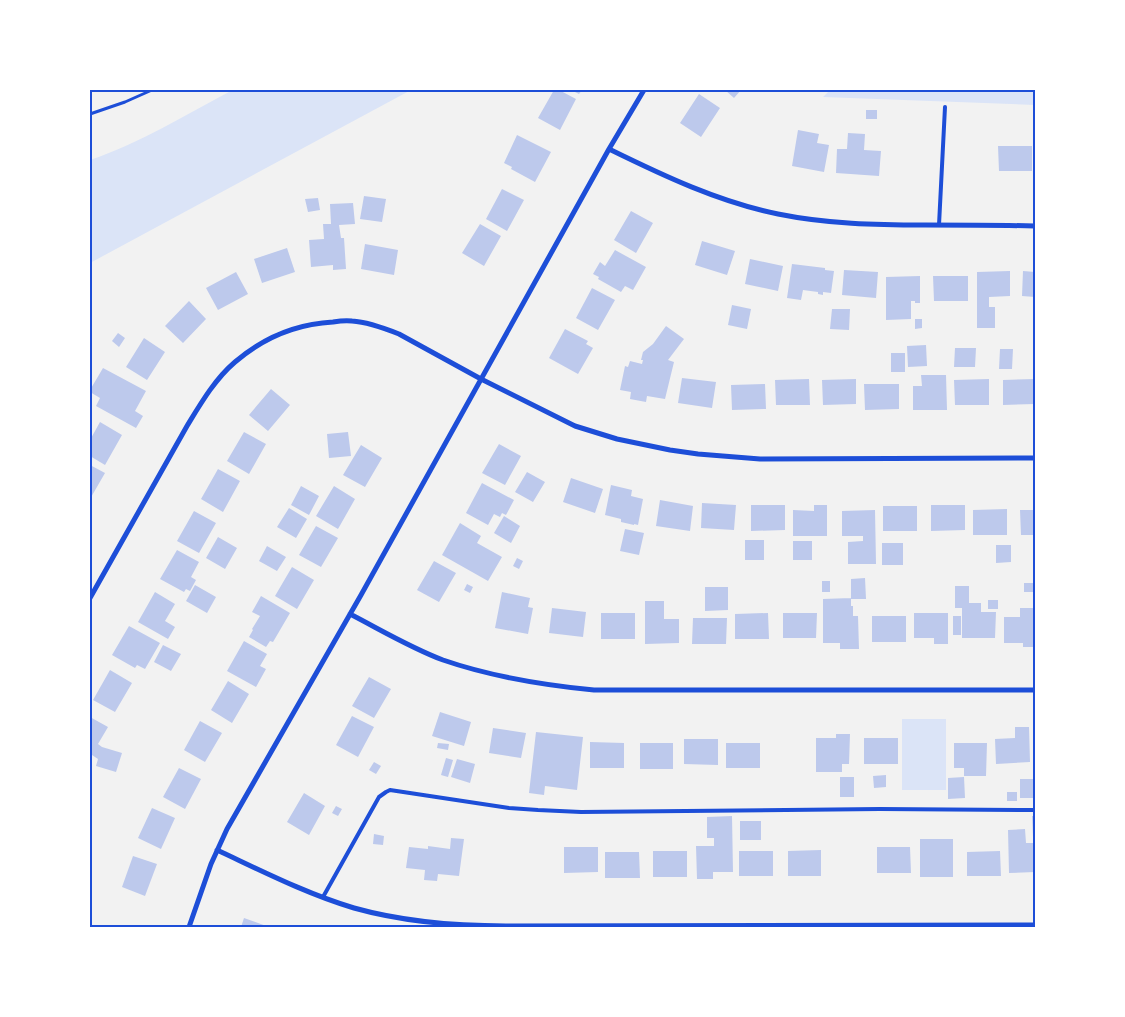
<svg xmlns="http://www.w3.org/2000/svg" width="1125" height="1017" viewBox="0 0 1125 1017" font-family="Signika,sans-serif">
<rect width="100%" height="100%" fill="#f2f2f2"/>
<path fill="#dbe4f7" d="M233,90H411L90,263V160C141,143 186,114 233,90Z
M830,90H1035V105L823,97Z
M902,719H946V790H902Z"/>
<path fill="#bdc9ec" d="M554,90H559L576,99L560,130L538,118Z
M571,90H582L579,94Z
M725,90H741L734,98Z
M699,94L720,108L701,137L680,123Z
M866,110H877V119H866Z
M798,130L819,134L817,143L829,145L824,172L792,166Z
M848,133L865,134L864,150L881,151L879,176L836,173L837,149H847Z
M517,135L551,152L535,182L511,169L512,167L504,163Z
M998,146H1032V171H999Z
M502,189L524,200L507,231L486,219Z
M364,196L386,199L382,222L360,219Z
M318,198L320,210L308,212L305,199Z
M353,203L355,224L339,225L341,238H344L346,269L333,270V265L311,267L309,240L324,239L323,224H331L330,204Z
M631,211L653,223L636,253L614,240Z
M480,224L501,236L484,266L462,253Z
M702,241L735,251L727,275L695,265Z
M365,244L398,250L394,275L361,269Z
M287,248L295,272L262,283L254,259Z
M615,250L646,267L633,290L625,286L621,292L598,279L599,277L593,274L600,262L605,266Z
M750,259L783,266L778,291L745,284Z
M792,264L825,268V270L834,271L831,293L823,292V295L818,294V292L803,290L801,300L787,298Z
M844,270L878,272L876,298L842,295Z
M1010,271V296L989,297V307H995V328H977V272Z
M1023,271L1035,272V297L1022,296Z
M236,272L248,294L218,310L206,288Z
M920,276V303H915V301H911V319L886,320V277Z
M933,276H968V301H934Z
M592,288L615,300L598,330L576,318Z
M189,301L206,319L183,343L165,326Z
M732,305L751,309L747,329L728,325Z
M832,309H850L849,330L830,329Z
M915,319H922V328L915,329Z
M666,326L684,339L668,360L674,362L665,399L647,396L646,402L630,399L631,392L620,390L625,366L628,367L630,361L642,364L643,360H641L643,352L653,344Z
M565,329L588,341L586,344L593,348L578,374L549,358Z
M118,333L125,338L119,347L112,341Z
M144,338L165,352L147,380L126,367Z
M926,345L927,366L908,367L907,346Z
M955,348H976L975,367H954Z
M1000,349H1013L1012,369H999Z
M891,353H905V372H891Z
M103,368L146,391L135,411L143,416L136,428L96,406L100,398L90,392V390Z
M921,375H946L947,410H913V386H922Z
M682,378L716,382L712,408L678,403Z
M809,379L810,405H776L775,380Z
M856,379V404L823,405L822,380Z
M989,379V405H955L954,380Z
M1035,379V404L1003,405V380Z
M765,384L766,409L732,410L731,385Z
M864,384H899V409L865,410Z
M271,389L290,405L268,431L249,415Z
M100,422L122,435L105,465L90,456V440Z
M244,432L266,444L249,474L227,461Z
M348,432L351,456L329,458L327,434Z
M499,444L521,456L505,485L482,473Z
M361,445L382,458L365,487L343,475Z
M90,465L105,473L90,499Z
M218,469L240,481L223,512L201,499Z
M527,472L545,482L533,502L515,492Z
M571,478L603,489L595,513L563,502Z
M482,483L514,500L506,515L502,513L500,517L494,514L488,525L466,513Z
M611,485L632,490L631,496L643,499L638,525L634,524V525L621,522V519L605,515Z
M301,486L319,496L309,515L291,505Z
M334,486L355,499L338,529L316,516Z
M660,500L693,506L690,531L656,526Z
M702,503L736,505L734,530L701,528Z
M751,505H785V530L751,531Z
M814,505H827V536H793V510L814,511Z
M931,505H965V530L931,531Z
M883,506H917V531H883Z
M289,508L307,519L296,538L277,527Z
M1007,509V535H973V510Z
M875,510L876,564H848V542L863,541V536H842V511Z
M1020,510H1035V535H1021Z
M194,511L216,523L199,553L177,541Z
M504,516L520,526L511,543L494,533Z
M460,523L481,536L477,543L502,557L488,581L442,555Z
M316,526L338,538L321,567L299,555Z
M625,529L644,533L639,555L620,551Z
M218,537L237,548L225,569L206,558Z
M745,540H764V560H745Z
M793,541H812V560H793Z
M882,543H903V565H882Z
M996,545H1011V562L996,563Z
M267,546L286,557L277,571L259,561Z
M177,550L199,562L191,577L196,580L190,591L186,589L184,592L160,579Z
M517,558L523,561L519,569L513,566Z
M434,561L456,573L439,602L417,590Z
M292,567L314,580L297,609L275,596Z
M865,578L866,599H851V579Z
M822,581H830V592H822Z
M1024,583H1035V592H1024Z
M467,584L473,587L470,593L464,590Z
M195,585L216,597L207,613L186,601Z
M955,586H969V603H981V612H996L995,638H962V608H955Z
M705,587H728V610L705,611Z
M155,592L175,604L165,621L175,627L168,639L138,622Z
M502,592L530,598L528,607L533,608L528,634L495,628Z
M261,596L290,613L273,642L270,641L266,647L249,637L253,630L252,629L260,616L252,612Z
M851,598V606H853V616H858L859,649H840V643H823V599Z
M988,600H998V609H988Z
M645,601H664V619H679V643L645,644Z
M552,608L586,612L583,637L549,633Z
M1020,608H1034V617H1035V647H1023V643H1004V617H1020Z
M601,613H635V639H601Z
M768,613L769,639H735V614Z
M783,613H817L816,638H783Z
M914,613H948V644H934V638H914Z
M872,616H906V642H872Z
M953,616H961V635H953Z
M693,618H727L726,644H692Z
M129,626L160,643L145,669L137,665L135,668L112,655Z
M244,641L267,654L260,666L266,669L256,687L227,671Z
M163,645L181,654L171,671L154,662Z
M110,670L132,683L115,712L93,700Z
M369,677L391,689L374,718L352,706Z
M228,681L249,694L232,723L211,710Z
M440,712L471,722L464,746L432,736Z
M352,716L374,727L358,757L336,745Z
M90,717L108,727L98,744L102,747L122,753L116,772L96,766L98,759L92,755L90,758Z
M200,721L222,733L205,762L184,750Z
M1015,727H1029L1030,762L996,764L995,739L1015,738Z
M493,728L526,733L521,758L489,753Z
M536,732L583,737L577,790L545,786L544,795L529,793Z
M836,734H850L849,764H842V772H816V738H836Z
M864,738H898V764H864Z
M684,739H718V765L684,764Z
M590,742L624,743V768H590Z
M438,743L449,744L448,750L437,748Z
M640,743H673V769H640Z
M726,743H760V768H726Z
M954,743H987L986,776H964V768H954Z
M446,758L453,760L448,777L441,775Z
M457,759L475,764L470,783L451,777Z
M374,762L381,766L376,774L369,770Z
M179,768L201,779L185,809L163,797Z
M886,775V787L874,788L873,776Z
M840,777H854V797H840Z
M964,777L965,798L948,799V778Z
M1020,779H1035V798H1020Z
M1007,792H1017V801H1007Z
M304,793L325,806L309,835L287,822Z
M336,806L342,809L338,816L332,813Z
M152,808L175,818L161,849L138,838Z
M732,816L733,872H713V879H697L696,846H714V838H707V817Z
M1032,816H1035V837H1033Z
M740,821H761V840H740Z
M1025,829L1026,843H1035V872L1009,873L1008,830Z
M374,834L384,836L383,845L373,844Z
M451,838L464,839L459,876L438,874L437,881L424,880L425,870L406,868L409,847L428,849V846L450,849Z
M920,839H953V877H920Z
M564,847H598V872L564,873Z
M877,847H910L911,873H877Z
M821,850V876H788V851Z
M653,851H687V877H653Z
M739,851H773V876H739Z
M1000,851L1001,876H967V852Z
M605,852H639L640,878H605Z
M133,856L157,864L145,896L122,887Z
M244,918L269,927H241Z"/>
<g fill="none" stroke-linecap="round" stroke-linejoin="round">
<path stroke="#1d4ed8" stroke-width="3" d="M90,114L125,102L152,90"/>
<path stroke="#1d4ed8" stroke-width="4" d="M939,225L945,107
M323,897L379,797L386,792L390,790L509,808L538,810L581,812L880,809L1035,810"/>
<path stroke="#1d4ed8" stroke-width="5" d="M609,149C664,176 719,202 778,214C827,224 876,225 925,225C962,225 998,225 1035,226
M90,598L187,426C201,403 215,379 235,362C263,338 296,324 333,322C339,321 345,320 352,321C368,322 384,328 399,334L481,379L575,426L617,439L670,450L698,454L760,459L1035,458
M350,614C381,630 411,648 443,660C492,677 543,685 594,690H1035
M217,850C262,871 307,894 354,908C404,922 455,926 506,926L1035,925
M189,927L211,864L227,829L361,595L609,149L644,90"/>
</g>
<rect width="1125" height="1017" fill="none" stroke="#ffffff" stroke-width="182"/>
<rect x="91" y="91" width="943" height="835" fill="none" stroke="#1d4ed8" stroke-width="2"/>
</svg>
